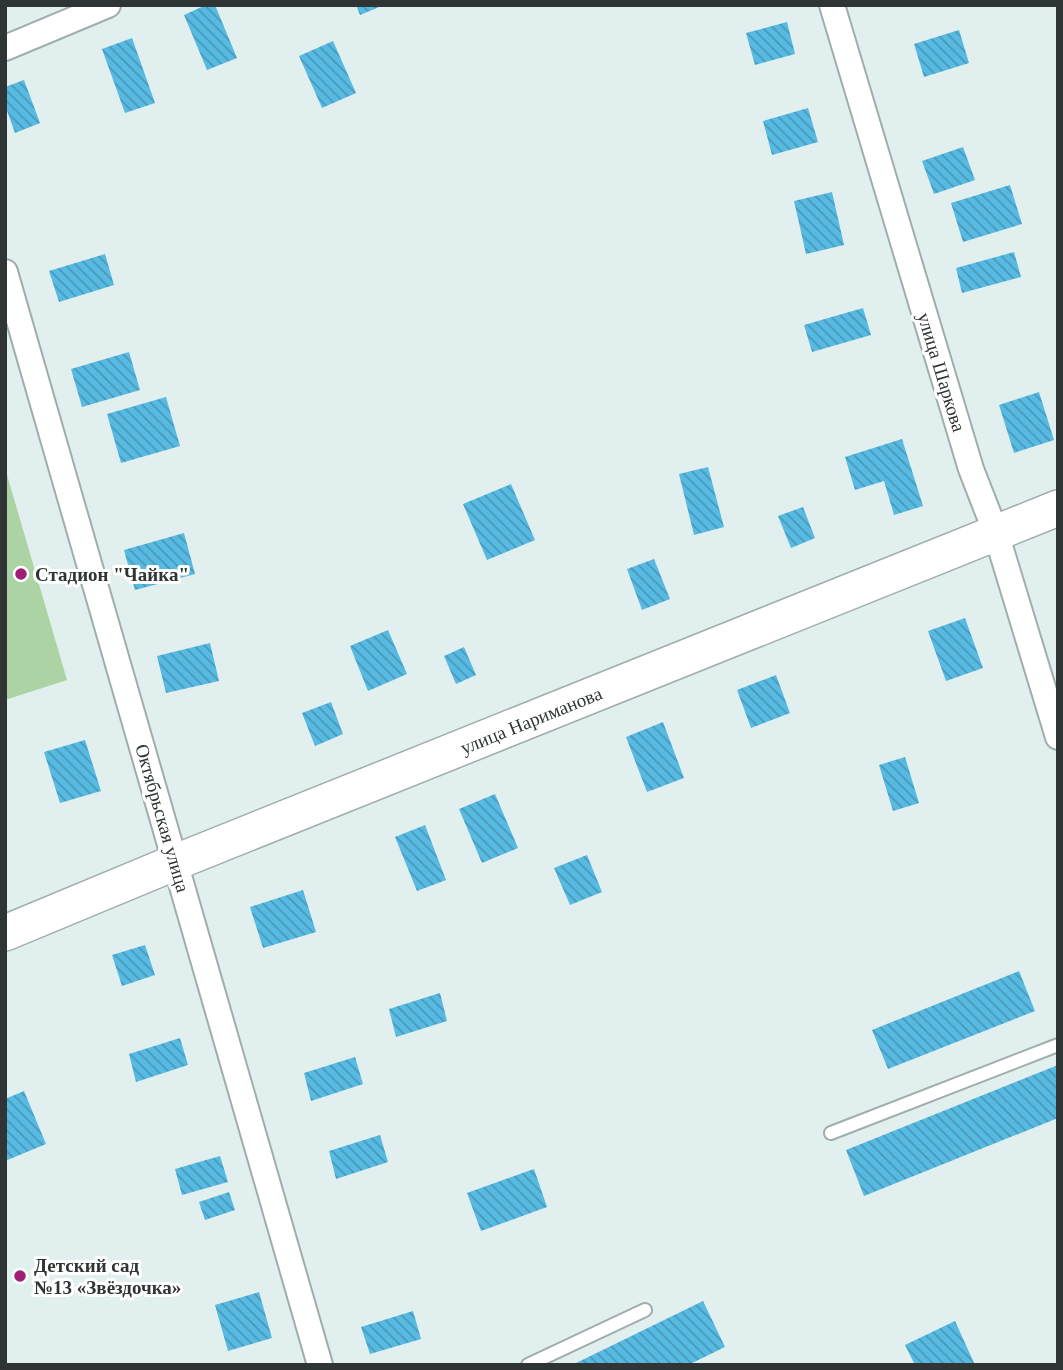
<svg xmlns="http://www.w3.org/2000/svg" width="1063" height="1370" viewBox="0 0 1063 1370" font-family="'Times New Roman',serif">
<defs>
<pattern id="building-back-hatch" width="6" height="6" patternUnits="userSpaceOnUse" patternTransform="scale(1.75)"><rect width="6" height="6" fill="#57bae2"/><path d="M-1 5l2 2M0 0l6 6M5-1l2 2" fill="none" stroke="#4898b8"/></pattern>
</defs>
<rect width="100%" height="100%" fill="#e2efef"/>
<path fill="#acd3a3" d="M5,468L67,680L5,700Z"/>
<path fill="url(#building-back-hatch)" d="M206,5H215L237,58L207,70L184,15Z
M356,5H384L360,15Z
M787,22L795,54L755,65L746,33Z
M959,30L969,63L924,77L914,44Z
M132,38L155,103L125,113L102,49Z
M333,41L356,93L322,108L299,56Z
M24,80L40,123L15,133L5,105V87Z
M808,108L818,142L772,155L763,121Z
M963,147L975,180L934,194L922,161Z
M1010,185L1022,224L963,242L951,203Z
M832,192L844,245L806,254L794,201Z
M1014,252L1021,277L962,293L956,268Z
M105,254L114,285L59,302L49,271Z
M863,308L871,335L812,352L804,325Z
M129,352L140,390L82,407L71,369Z
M1039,392L1054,440L1014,453L999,405Z
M166,397L180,446L121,463L107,414Z
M902,439L923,506L894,515L884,481L855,490L845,457Z
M708,467L724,527L694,535L679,474Z
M511,484L535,540L487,560L463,504Z
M803,507L815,538L791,548L778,516Z
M184,533L195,574L135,590L124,550Z
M654,559L670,599L642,610L627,569Z
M965,618L983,668L946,681L928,631Z
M388,630L407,674L368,691L350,646Z
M210,643L219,681L166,693L157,656Z
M464,647L476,675L456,684L444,656Z
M776,675L790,713L751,728L737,690Z
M331,702L343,734L315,746L302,713Z
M663,722L684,778L647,792L626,737Z
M85,740L101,791L60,803L44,752Z
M905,757L919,803L893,811L879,765Z
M495,794L518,848L482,863L459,809Z
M425,825L446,880L417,891L395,837Z
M587,855L602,892L570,905L554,868Z
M303,890L316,932L263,948L250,907Z
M145,945L155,975L122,986L112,955Z
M1019,971L1035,1011L888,1069L872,1030Z
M440,993L447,1021L396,1037L389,1009Z
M180,1038L188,1065L136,1082L129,1054Z
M355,1057L363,1084L311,1101L304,1073Z
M1058,1065V1118L864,1196L846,1150Z
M24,1091L46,1144L5,1161V1099Z
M380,1135L388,1162L336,1179L329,1151Z
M220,1156L228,1182L182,1195L175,1169Z
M534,1169L547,1207L481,1231L467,1193Z
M229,1192L235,1210L205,1220L199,1202Z
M259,1292L272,1338L228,1351L215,1305Z
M703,1301L725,1347L688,1365H572Z
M413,1311L421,1339L370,1354L361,1327Z
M955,1321L975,1365H915L905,1345Z"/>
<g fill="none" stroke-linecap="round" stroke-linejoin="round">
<g stroke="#a0adad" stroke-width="16">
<path id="lane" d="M831,1133L1058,1045
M528,1365L645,1310"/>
</g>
<g stroke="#a0adad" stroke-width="28">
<path id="street" d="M832,5L971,469L996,533L1058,737
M5,48L108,5
M5,272L320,1365"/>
</g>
<g stroke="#a0adad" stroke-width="38">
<path id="secondary" d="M5,933L176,862L1058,508"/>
</g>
<use href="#lane" stroke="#fff" stroke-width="12"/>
<use href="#street" stroke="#fff" stroke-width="24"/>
<use href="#secondary" stroke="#fff" stroke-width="35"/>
</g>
<g fill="#9e1f74" stroke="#fff" stroke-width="2.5">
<circle cx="21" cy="574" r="7"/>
<circle cx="20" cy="1276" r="7"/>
</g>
<g text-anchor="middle" stroke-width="6" stroke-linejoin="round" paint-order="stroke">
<g font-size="19" fill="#2f3434" stroke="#fff">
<text transform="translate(942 372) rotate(73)" y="7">улица Шаркова</text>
<text transform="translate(531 720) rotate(-22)" y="7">улица Нариманова</text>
<text transform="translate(163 818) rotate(74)" y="7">Октябрьская улица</text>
</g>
<g font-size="19" font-weight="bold" fill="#2f3434" stroke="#fff" text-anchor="start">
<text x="35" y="581">Стадион "Чайка"</text>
<text x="34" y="1272">Детский сад<tspan x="34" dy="22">№13 «Звёздочка»</tspan></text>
</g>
</g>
<rect width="1063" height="1370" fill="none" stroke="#2f3434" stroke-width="14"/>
</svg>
